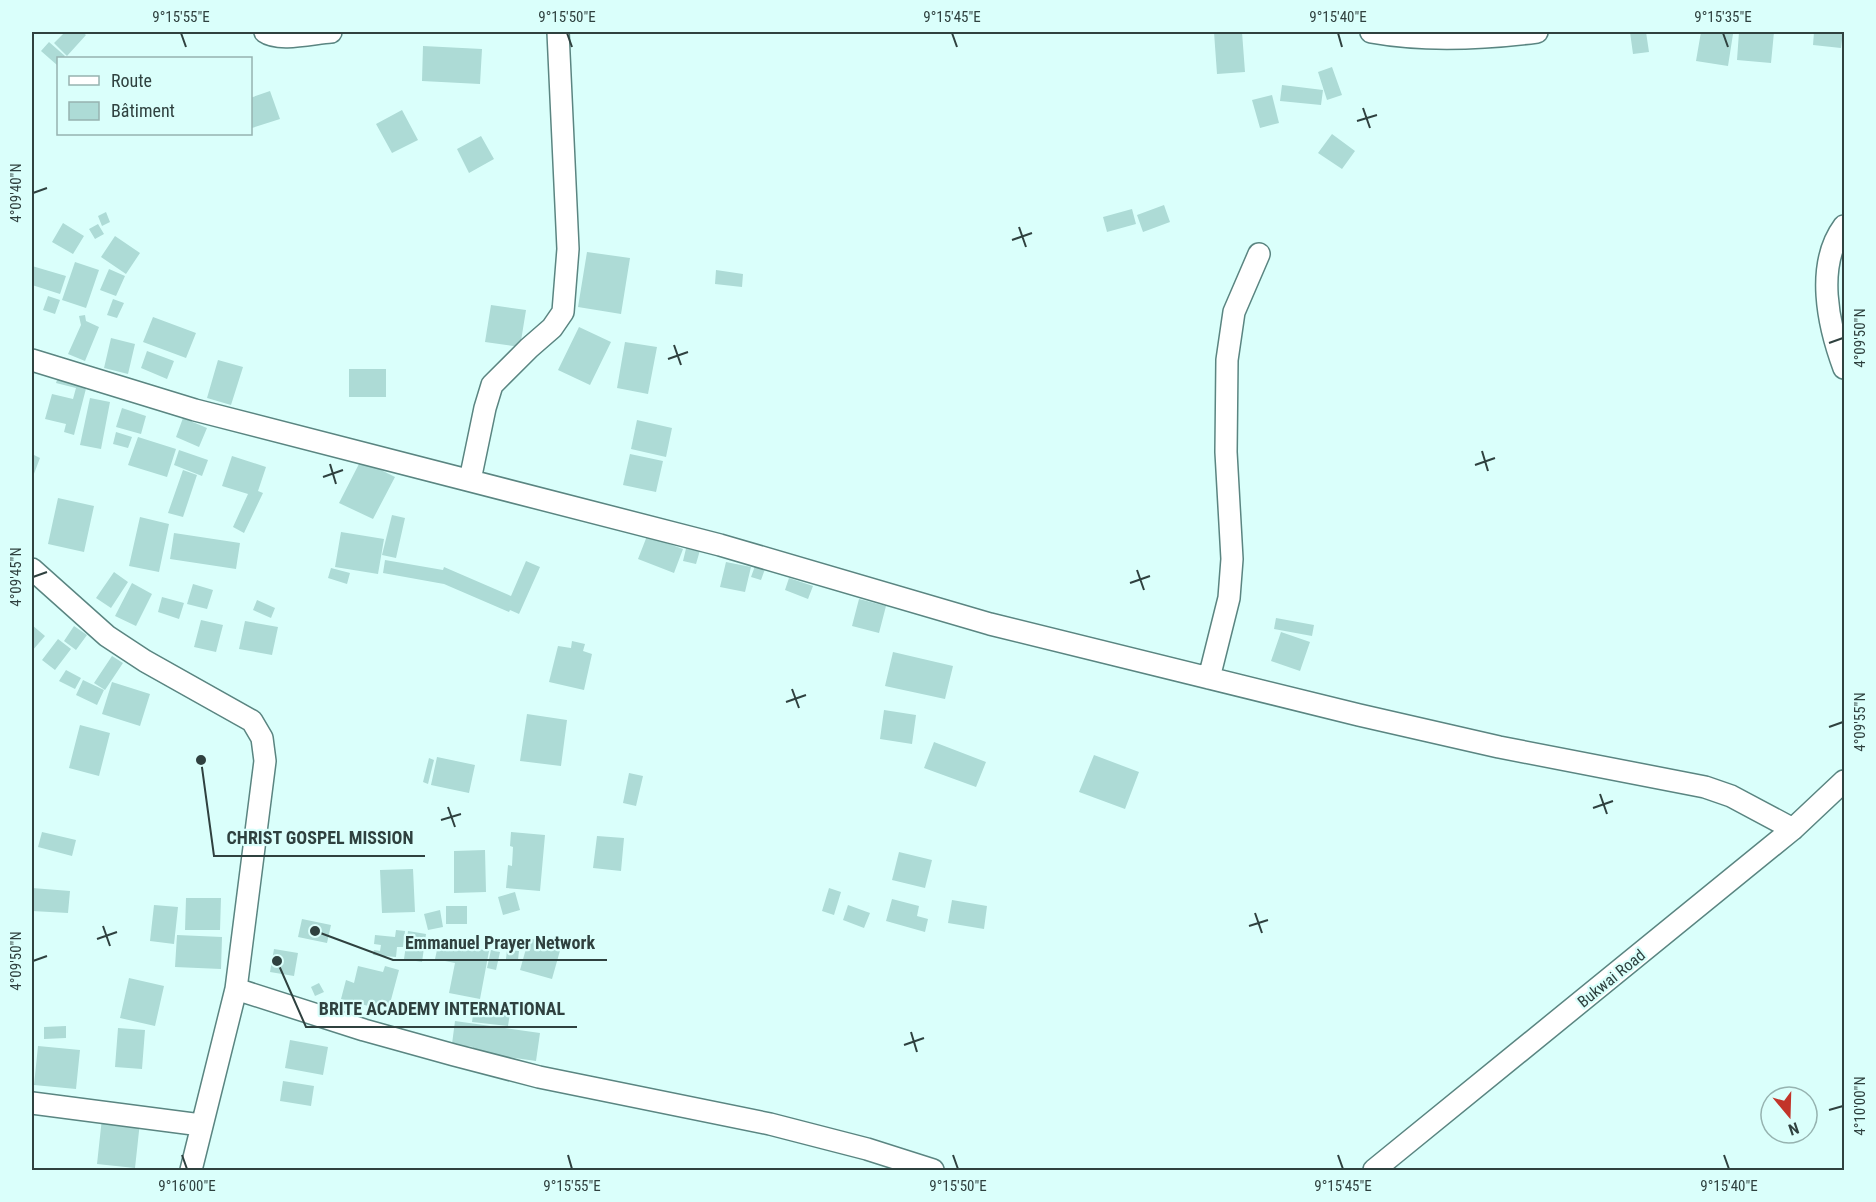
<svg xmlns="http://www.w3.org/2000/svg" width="1876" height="1202" viewBox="0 0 1876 1202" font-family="'Roboto Condensed',sans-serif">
<rect width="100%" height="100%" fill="#dafffb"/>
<path fill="#addbd6" d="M65,32H82L86,35L67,56L54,43Z
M1214,32H1242L1245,72L1217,74Z
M1630,32H1646L1649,52L1633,54Z
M1701,32L1733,34L1728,66L1696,61Z
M1739,32H1774L1771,63L1737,60Z
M1814,32H1843L1841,48L1813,45Z
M49,42L65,56L63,58H58L57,65L41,51Z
M423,46L482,49L480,84L422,81Z
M1332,67L1342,95L1327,100L1318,72Z
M1282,85L1323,90L1321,105L1280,101Z
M270,91L280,119L252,128L250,123V98Z
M1272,95L1279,123L1260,128L1252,100Z
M402,110L418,140L392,153L376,124Z
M1332,134L1355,151L1342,169L1318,153Z
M481,136L494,159L469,173L457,149Z
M1164,205L1170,222L1143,232L1137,215Z
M1132,209L1136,224L1107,232L1103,217Z
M106,212L110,222L102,226L98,216Z
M63,223L84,236L73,254L52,242Z
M98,224L104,234L95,239L89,229Z
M115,236L140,253L126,274L101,257Z
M587,252L630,258L621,314L578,307Z
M75,262L99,270L86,308L62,300Z
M32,266L66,276L60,294L32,285Z
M109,269L125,276L116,296L100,290Z
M716,270L743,274L742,287L715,284Z
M48,296L60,300L55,314L43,310Z
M113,299L124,303L117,318L107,315Z
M491,305L526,310L520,347L485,342Z
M85,315L86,321L99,327L85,361L68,354L81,325L79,316Z
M153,317L196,333L186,358L143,342Z
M579,327L611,342L590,385L558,370Z
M111,338L135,344L128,374L104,368Z
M625,342L657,347L648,394L617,388Z
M147,351L174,361L167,379L141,368Z
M218,360L243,367L231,405L207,398Z
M349,369H386V397H349Z
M60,370L89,377L74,435L64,432L66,424L45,419L52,394L73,399L76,388L56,383Z
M90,398L110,402L101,449L80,445Z
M122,408L146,416L141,434L116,427Z
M183,418L207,428L199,447L176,437Z
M637,420L672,428L666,457L631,449Z
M116,432L132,437L128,448L113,444Z
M138,437L176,449L167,477L128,465Z
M179,450L208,460L202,476L174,465Z
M32,454L40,458L32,479Z
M630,454L663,461L656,492L623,485Z
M232,456L266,467L258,491L263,493L244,533L233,527L248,494L222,486Z
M361,460L395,477L373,519L339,503Z
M183,470L197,475L183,517L168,513Z
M58,498L94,506L84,552L48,544Z
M392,515L405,518L396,558L382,555Z
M140,517L169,524L159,572L129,566Z
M341,532L384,539L378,574L335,567Z
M174,533L240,543L236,569L170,559Z
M647,536L683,549L674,573L638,559Z
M689,536L703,540L696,564L683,561Z
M759,555L769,558L761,580L751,577Z
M385,560L443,570L444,567L511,596L526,561L540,567L519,614L510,610L509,612L444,584L383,573Z
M726,562L751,567L745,592L720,587Z
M331,568L350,573L347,584L328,578Z
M114,572L128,582L111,608L96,598Z
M789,578L813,586L808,599L785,590Z
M132,583L152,594L136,626L115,616Z
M193,584L213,590L207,609L187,604Z
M162,597L184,603L179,619L158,612Z
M859,599L886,606L879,633L852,626Z
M257,600L275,608L271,618L253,610Z
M1276,618L1314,625L1312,636L1274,629Z
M201,620L223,625L216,652L194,647Z
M245,621L278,627L272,655L239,649Z
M32,625L45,636L32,651Z
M74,626L87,635L76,650L64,641Z
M1281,632L1310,642L1300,671L1271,661Z
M58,639L71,649L55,670L42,660Z
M572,641L585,644L583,651L592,654L584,690L549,682L558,646L571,648Z
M893,652L953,666L945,699L885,686Z
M112,656L123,663L105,690L94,683Z
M66,670L81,678L75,689L59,681Z
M83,680L104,690L97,705L76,695Z
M112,682L150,694L140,726L102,714Z
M884,710L916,715L912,744L880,739Z
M527,714L567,720L561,766L520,761Z
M80,725L110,733L99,776L69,768Z
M934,742L986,762L976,787L924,768Z
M1094,755L1139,772L1125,809L1079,792Z
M437,757L475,765L469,793L431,785Z
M429,758L434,760L428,784L423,782Z
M629,773L643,776L636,806L623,803Z
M42,832L76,840L72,856L38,847Z
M511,832L545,835L540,891L506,888L508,865L512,866L513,847L510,846Z
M597,836L624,838L621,871L593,868Z
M485,850L486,892L454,893V851Z
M899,852L932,860L925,888L892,880Z
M413,869L415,912L382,913L380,870Z
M32,888L70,891L68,913L32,911Z
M829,888L841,892L834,915L822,911Z
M515,892L520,910L503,915L498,897Z
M186,898H221L220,930H185Z
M892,899L919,906L917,916L928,919L925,932L886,921Z
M952,900L987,906L984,929L948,923Z
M154,905L178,907L174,944L150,941Z
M848,905L870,913L864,928L843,920Z
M446,906H467V924H446Z
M440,910L443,927L428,930L424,914Z
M302,919L331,925L327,943L298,937Z
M396,930L405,931L403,947H397L396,957L373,955L374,950L380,951L381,945L374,944L375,935L395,937Z
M408,931L426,934L422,962L404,959Z
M177,935L222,937L221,969L175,967Z
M529,938L561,947L552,979L520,970Z
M439,941L489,951L480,999L449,993L455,963L435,959Z
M274,949L298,953L294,976L270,972Z
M491,950L500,952L496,970L487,968Z
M507,950L519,951L518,960L506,959Z
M358,966L383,972L385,966L399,970L388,1011L341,999L346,980L354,983Z
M129,978L164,986L155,1026L120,1018Z
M319,983L324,992L315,996L311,987Z
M475,1001L511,1006L508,1026L472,1022Z
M455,1021L540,1033L536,1061L472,1052L473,1047L452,1044Z
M66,1026V1038L44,1039V1027Z
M118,1028L145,1030L142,1069L115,1067Z
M290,1040L328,1047L323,1075L285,1068Z
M38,1046L80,1050L76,1089L34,1085Z
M283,1081L314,1086L311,1106L280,1101Z
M102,1118L140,1122L135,1168L97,1164Z"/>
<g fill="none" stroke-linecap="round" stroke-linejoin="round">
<g stroke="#5a8581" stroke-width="24">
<path id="minor" d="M265,32C279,42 314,33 331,32
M1371,32C1426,42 1482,39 1537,32
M1844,226C1815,265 1828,325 1844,368
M32,360L195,410L720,545L990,624L1359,715L1499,747L1705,787L1731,796L1793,829
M470,480L485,408L492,385L529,348L552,328L563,312L568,249L558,32
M32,569L107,636L145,661L252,721L262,738L265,761L236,989L191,1170
M1209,678L1229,598L1232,559L1226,452L1227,360L1234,312L1259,254
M236,989L364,1030L454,1055L539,1077L770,1124L867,1149L933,1170
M32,1103L201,1125
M1374,1170L1793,829L1844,781"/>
</g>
<use href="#minor" stroke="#fff" stroke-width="21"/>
</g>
<path fill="none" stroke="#2f413f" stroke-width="2" d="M181,33L186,47M567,33L572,47M952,33L957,47M1338,33L1342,47M1723,33L1728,47M1363,108L1370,128M1357,121L1377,115M33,193L47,188M1019,227L1026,247M1012,240L1032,233M1829,343L1843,338M674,345L681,365M668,359L688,352M1482,451L1488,471M330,464L336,484M1475,465L1495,458M323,477L343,470M1137,570L1144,590M33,577L47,572M1130,583L1150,576M792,689L799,708M786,702L806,695M1829,727L1843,722M1600,794L1607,814M448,807L455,827M1593,808L1613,801M441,820L461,814M1255,913L1262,933M103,926L110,946M1249,926L1268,920M97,939L117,932M33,961L47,956M911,1032L917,1052M904,1045L924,1038M1829,1110L1843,1106M182,1155L187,1169M568,1155L572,1169M953,1155L958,1169M1338,1155L1343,1169M1724,1155L1729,1169"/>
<g text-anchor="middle" stroke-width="4.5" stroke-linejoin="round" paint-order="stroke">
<g font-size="16" fill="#2f413f" stroke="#dafffb">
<text transform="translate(1611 978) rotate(-39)" y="6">Bukwai Road</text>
</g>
</g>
<path fill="none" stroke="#2f413f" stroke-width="2" d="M201 760L214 856H425M315 931L393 960H607M277 961L306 1027H577"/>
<g fill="#2f413f" stroke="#dafffb" stroke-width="2">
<circle cx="201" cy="760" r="6"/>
<circle cx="315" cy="931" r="6"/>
<circle cx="277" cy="961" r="6"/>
</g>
<g font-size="18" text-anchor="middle" font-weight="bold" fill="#2f413f" stroke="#dafffb" stroke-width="4.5" stroke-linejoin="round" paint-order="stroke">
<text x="320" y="844">CHRIST GOSPEL MISSION</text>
<text x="500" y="949">Emmanuel Prayer Network</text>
<text x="442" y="1015">BRITE ACADEMY INTERNATIONAL</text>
</g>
<rect width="1876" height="1202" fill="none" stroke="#dafffb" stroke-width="66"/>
<rect x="57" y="57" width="195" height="78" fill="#dafffb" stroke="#96b3b0" stroke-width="1.5"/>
<rect x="69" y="76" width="30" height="9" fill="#ffffff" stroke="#96b3b0" stroke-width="1.5"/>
<text x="111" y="87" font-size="18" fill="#2f413f">Route</text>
<rect x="69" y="102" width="30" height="18" fill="#addbd6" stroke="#96b3b0" stroke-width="1.5"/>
<text x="111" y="117" font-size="18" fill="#2f413f">Bâtiment</text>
<g transform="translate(1789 1115) rotate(161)"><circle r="28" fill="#dafffb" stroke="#96b3b0" stroke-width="1.5"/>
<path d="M0-4.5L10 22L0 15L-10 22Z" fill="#c2342a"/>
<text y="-9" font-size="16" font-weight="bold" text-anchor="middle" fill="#2f413f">N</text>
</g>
<rect x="33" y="33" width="1810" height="1136" fill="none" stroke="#2f413f" stroke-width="2"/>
<g font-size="15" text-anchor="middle" fill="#2f413f">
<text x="181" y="22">9°15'55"E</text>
<text x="567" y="22">9°15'50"E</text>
<text x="952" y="22">9°15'45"E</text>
<text x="1338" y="22">9°15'40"E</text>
<text x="1723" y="22">9°15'35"E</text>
<text transform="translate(16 193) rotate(-90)" y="5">4°09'40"N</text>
<text transform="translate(1860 338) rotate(-90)" y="5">4°09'50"N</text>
<text transform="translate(16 577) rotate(-90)" y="5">4°09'45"N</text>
<text transform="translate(1860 722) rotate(-90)" y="5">4°09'55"N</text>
<text transform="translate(16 961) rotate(-90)" y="5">4°09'50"N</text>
<text transform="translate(1860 1106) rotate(-90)" y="5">4°10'00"N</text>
<text x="187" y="1191">9°16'00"E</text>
<text x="572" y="1191">9°15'55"E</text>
<text x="958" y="1191">9°15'50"E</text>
<text x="1343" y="1191">9°15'45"E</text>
<text x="1729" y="1191">9°15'40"E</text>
</g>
</svg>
